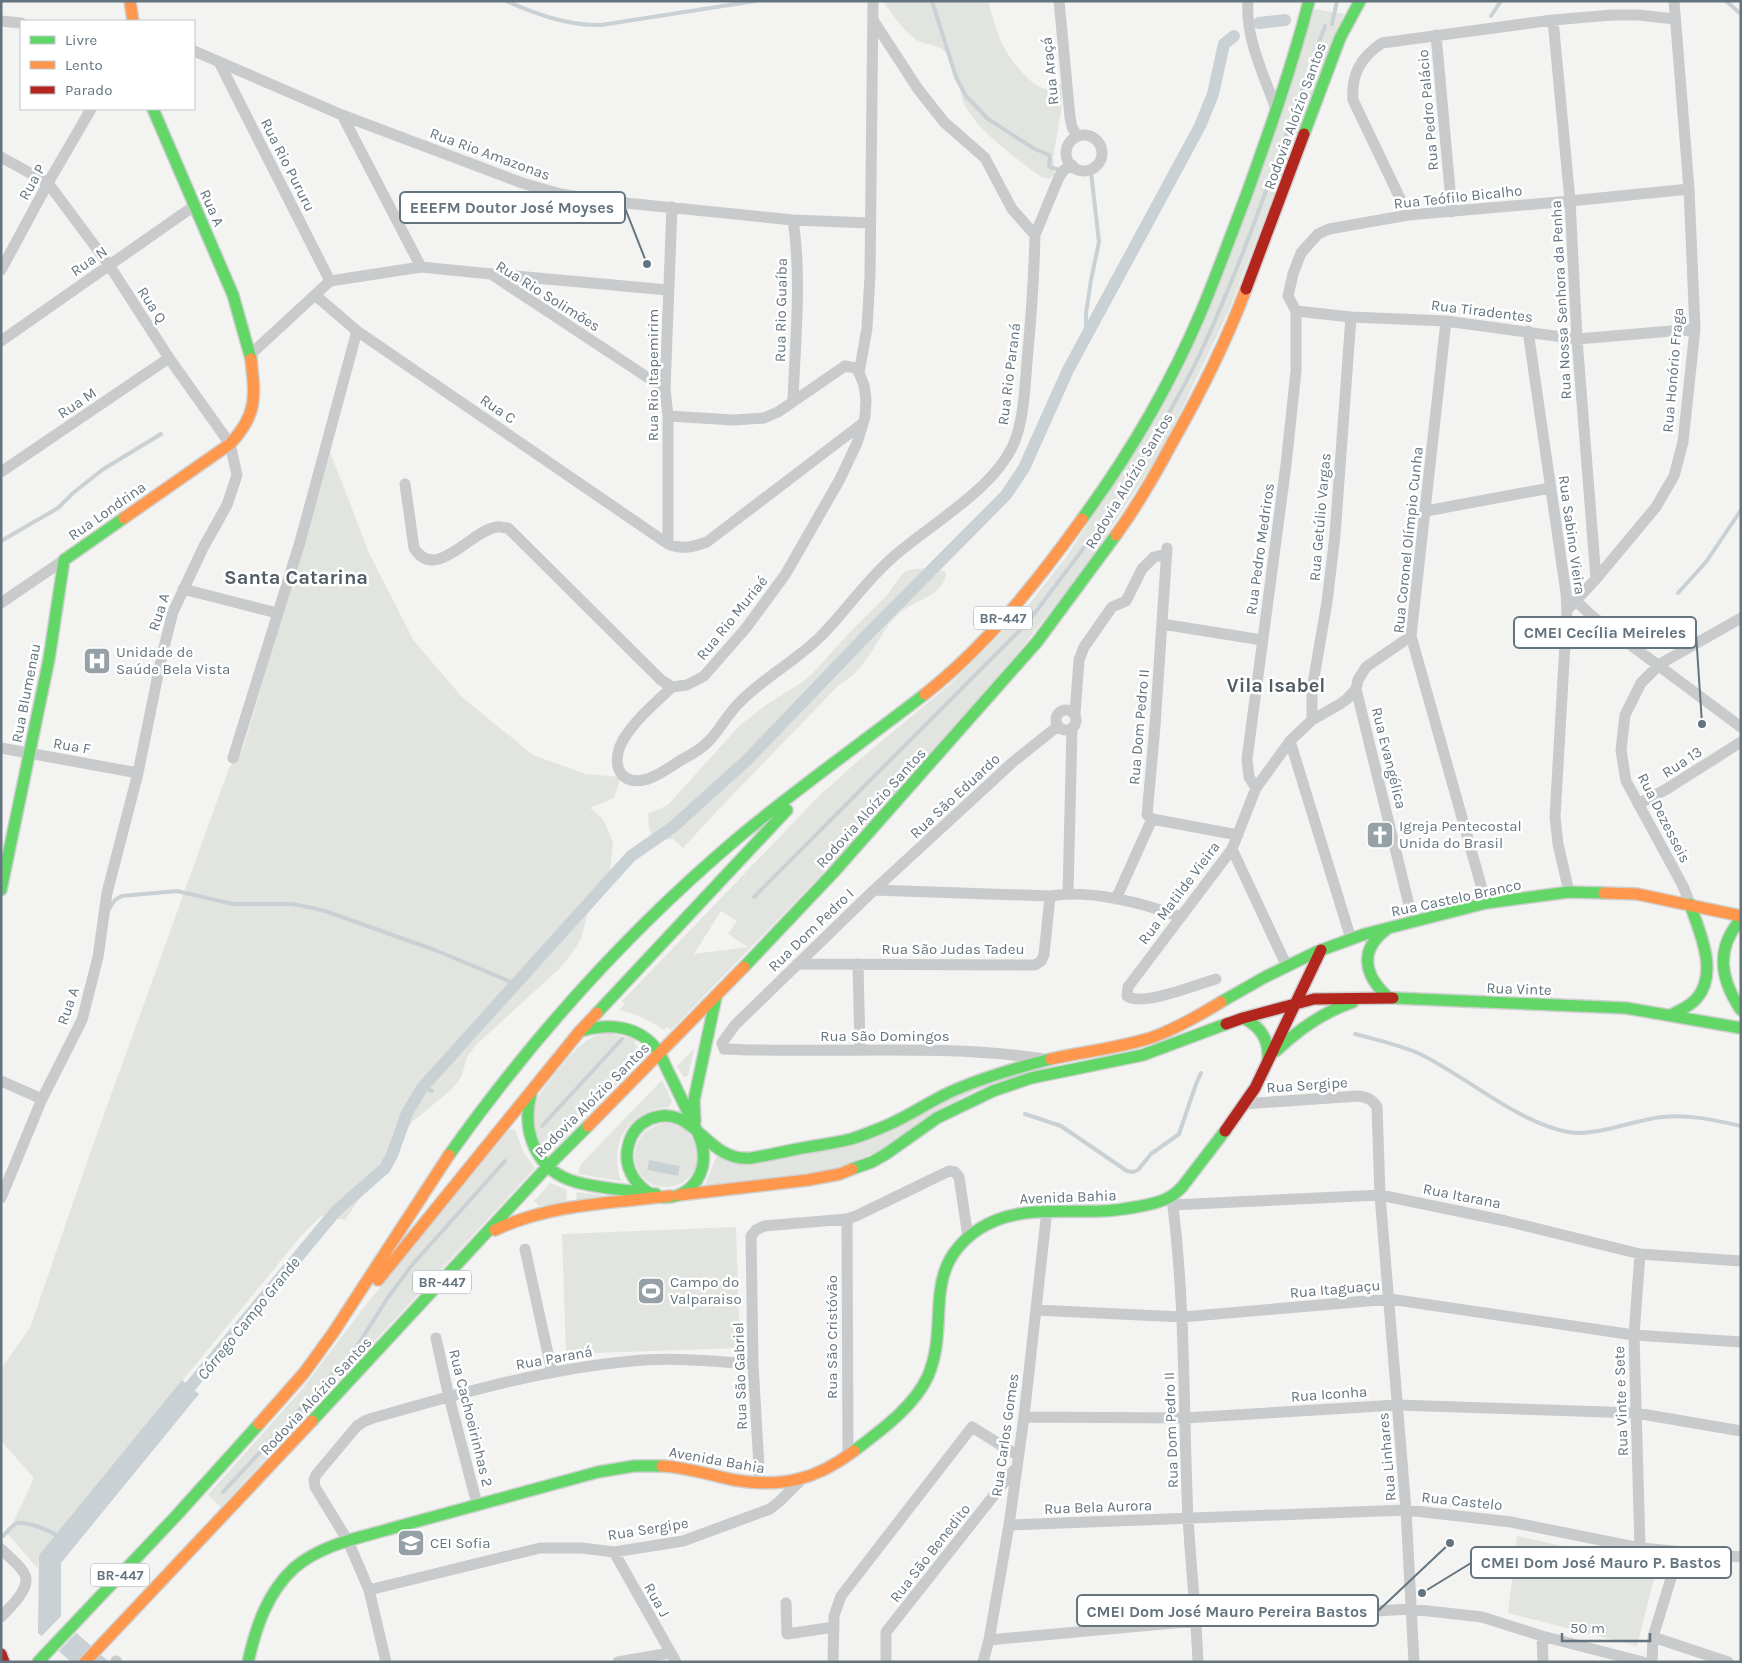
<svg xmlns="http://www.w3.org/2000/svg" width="1742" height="1663" viewBox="0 0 1742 1663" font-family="Karla,sans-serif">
<rect width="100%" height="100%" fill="#f3f3f1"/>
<path fill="#e2e5df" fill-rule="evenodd" d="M883,1H988C992,15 996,29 1001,42C1008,57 1041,104 1058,84L1062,85L1061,112L1053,157L1055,174L1049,179L1041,177C1019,161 974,128 964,103C958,86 958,67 946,53C938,43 925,46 915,39C902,29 892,14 883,1Z
M1314,9L1344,14L1229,310L1181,411L1152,465L1088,563L1012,660L849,846L671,1030L667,1027L664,1030C649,1020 636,1014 619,1010L625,1004L622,1001L820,795L859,760L948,686L989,646L1030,603L1067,556L1162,408ZM721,911L737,921L728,934L748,947L694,954Z
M330,452L370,555L414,641L462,697L533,755L586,774L621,777L614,798L590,808L603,819L613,842L610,872L606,882L595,897L588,911L581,939L570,956L560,968L476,1045L467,1057L462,1075L457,1083L450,1091L412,1122L345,1220L321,1216L302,1235L39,1555L38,1569L8,1534L34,1478L1,1441V1369L30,1328L88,1159L229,768L243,749Z
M933,568L946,572C947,582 937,591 929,596C921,600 912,604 905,609C886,621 877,647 863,664C856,674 846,680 837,687L717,811L683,848L673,839L656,840L649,829L648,814L668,805L740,725L766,705L801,683L812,674L850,632L887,595L904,572L914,569Z
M606,1033L638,1039L634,1043L641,1050L634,1057L638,1062L553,1151L542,1149C536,1135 531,1124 533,1108C535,1096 571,1053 582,1044C589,1038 597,1035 606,1033Z
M694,1049L688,1076L683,1077L677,1066Z
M1044,1067L972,1092L952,1103L887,1147L838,1169L710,1185L705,1184L717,1155L837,1149L971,1089Z
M662,1080L672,1101L669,1107C628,1110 608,1143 621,1181L578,1174L581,1164Z
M667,1123C709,1128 706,1188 665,1187C625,1186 624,1127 667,1123ZM649,1160L680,1166L678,1176L647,1170Z
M510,1129L515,1130L524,1153L535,1168L221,1507L208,1495L302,1389L361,1311Z
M550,1183L567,1190L566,1202L539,1206L534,1201Z
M577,1192L602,1195V1198L576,1201Z
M736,1227L740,1348L566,1354L562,1234Z
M1517,1536L1657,1567L1637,1646L1508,1613Z"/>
<path fill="#cad1d4" d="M649,1160L680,1166L678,1176L647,1170Z
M182,1380L199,1394L61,1563V1619L109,1662H71L38,1633L39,1555Z"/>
<path fill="#f3f3f1" d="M63,1614V1618L78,1631L57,1653L40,1638Z"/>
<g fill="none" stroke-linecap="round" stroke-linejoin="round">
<path stroke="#cad1d4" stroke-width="4" d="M506,1C536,14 568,26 601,25L755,1
M932,1L956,77L966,96L988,119L1033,148L1049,155L1050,159L1049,166L1052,168L1062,170
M1726,1L1741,14
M1491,16L1501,1
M1332,24L1337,1
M1069,171L1091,172L1099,242L1091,280L1086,313V338
M1136,470C1158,432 1181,394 1200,354C1249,248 1285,136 1325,26
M1,541L58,508L73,493L102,470L161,434
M1678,593L1706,562L1741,510
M754,897L1028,622L1107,517
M109,909L115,900L122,896L177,891L233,904H292L308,907L325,911L435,950L516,984
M1355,1034C1377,1040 1400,1045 1420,1054C1469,1078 1515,1121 1568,1132C1595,1137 1634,1120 1662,1117C1688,1114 1715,1120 1741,1126
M422,1088L432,1091
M1025,1114L1061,1126L1127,1171L1133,1172L1138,1170L1151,1154L1179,1134L1196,1084L1201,1073
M542,1126L622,1039
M223,1492L346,1360L356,1348L387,1299L412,1265L505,1161
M3,1536C7,1532 11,1527 15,1524C23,1519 50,1531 58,1536"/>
<path stroke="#cad1d4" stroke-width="12" d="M1259,23L1285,20
M179,1400L336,1211L385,1168L392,1155L407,1113L422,1088L631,856L673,827L747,760L868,634L1006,495L1024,468L1068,370L1200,126L1213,94L1224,44L1234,36"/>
<g stroke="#cfd0d0" stroke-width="14">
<path id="fast" d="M153,109L233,295L251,359
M1304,134L1340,38L1360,1
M1082,519C1129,455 1170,385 1201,312C1217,274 1231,235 1246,196C1269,132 1292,67 1309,1
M1,890L49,659L64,560L124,518
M1741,919C1715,949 1720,979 1741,1010
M1387,929C1358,950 1364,976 1389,998
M744,967L833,873L1037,642L1116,535
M1393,998L1626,1008L1741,1028
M1221,1002L1265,977L1316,952L1365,934L1486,903L1569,892L1604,893
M597,1013L787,810
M1671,1015C1680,1010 1691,1006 1697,998C1719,972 1699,931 1690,904
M1243,1018C1260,1026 1269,1039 1268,1058
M581,1031C609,1023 639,1025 658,1051C663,1059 667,1070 672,1079C680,1096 689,1114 697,1131
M1276,1051C1299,1029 1323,1012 1353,1002
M531,1094C521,1131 536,1171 576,1182C601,1189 630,1190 656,1194
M695,1121L694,1100L716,997
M697,1131C723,1185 664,1220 635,1180C620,1159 627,1129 650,1119C694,1101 706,1163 751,1158C764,1156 778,1153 792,1150C811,1146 832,1144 851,1139C862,1136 873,1131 883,1127C909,1117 932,1099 957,1089C988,1076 1019,1067 1051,1059
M449,1155C532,1038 629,930 739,837C799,787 863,742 925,694
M852,1169L872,1162L886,1154L937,1118L993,1091L1031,1078L1143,1055L1226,1024
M312,1421L548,1166L588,1126
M854,1451C880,1431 914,1407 928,1376C951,1322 919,1269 979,1229C1016,1205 1060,1213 1101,1211C1116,1211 1131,1208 1146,1205C1161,1202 1172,1198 1182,1187L1225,1131
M38,1662L176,1516L259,1424
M248,1662C256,1627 267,1593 294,1568C323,1543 364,1537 400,1526C466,1508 532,1490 598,1472L634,1466H662"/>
</g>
<g stroke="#cfd0d0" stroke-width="14">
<path id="slow" d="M130,1L133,21
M124,518L230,444C258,414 255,397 251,359
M1116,535C1137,506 1155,475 1172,443C1200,394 1226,342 1246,289
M925,694C986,646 1037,582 1082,519
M1604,893L1637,894L1741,916
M1051,1059C1086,1051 1122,1048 1156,1036C1179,1027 1200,1015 1221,1002
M588,1126L744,967
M679,1195L808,1180L840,1174L852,1169
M495,1230C549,1204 611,1203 670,1196
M378,1280L580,1031L597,1013
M259,1424L304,1373L333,1333L449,1155
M662,1466C686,1467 710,1475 734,1480C781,1488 816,1480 854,1451
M85,1662L312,1421"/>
</g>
<g stroke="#cfd0d0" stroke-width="14">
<path id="jam" d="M1246,289L1304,134
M1226,1024L1243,1018L1314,999L1393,998
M1225,1131L1255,1088L1321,950
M1,1654L4,1662"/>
</g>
<path stroke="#c8cacb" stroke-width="11" d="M1059,1L1070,117L1072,127L1077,136
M1248,1C1245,38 1264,75 1276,109
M1553,20L1570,201L1577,339L1596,579
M1,21L21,23
M1436,35L1452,212
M194,51L342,115L522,183L561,194L606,201L793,220L870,223
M219,62L330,281
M342,115L421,267
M1066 153a18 18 0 1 1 36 0a18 18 0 1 1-36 0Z
M1,157L48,183L109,265L169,358L230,444L237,475L227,505L203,548L173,612L162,655L138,773L107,893L98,957L82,1020L42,1099L1,1198
M1408,215L1353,100C1351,74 1361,57 1382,43L1553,20L1612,15H1638L1675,19
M1035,235L1059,177L1064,170L1072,165
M1,270L48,183L91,109
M493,274L668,290
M315,295L357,331L668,544C682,550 693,547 707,542L863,423
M1296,311L1288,296L1293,274L1301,253L1318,234L1329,229L1408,215L1570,201L1689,189
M1296,311L1351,317L1446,321L1577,339L1695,329
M1446,321L1411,636L1486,903
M1528,331L1566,593L1567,610L1555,817L1558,844L1569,892
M1,341L194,206
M251,354L330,281L421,267L491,274L665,389
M859,373L867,328L870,276L873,1
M793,401C795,343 802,278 793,220
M1,472L169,358
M405,484L414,548C436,583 471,530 497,527C500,526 504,528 508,528L661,680L672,687L687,685L704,676L746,628L785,575L840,479L857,443L865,417L866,400L864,385L859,373L856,368L845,366L778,412L764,418L734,420L668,416
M1426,511L1550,488
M668,544V416L665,389L672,207
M1167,548L1155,726L1147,815L1152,819L1238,835
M183,589L277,613
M1576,601L1592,616L1741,727
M1,603L64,560
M1567,610L1596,579L1656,507L1674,476L1683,442L1695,329L1689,189L1674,1
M1162,624L1262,640
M672,687C654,704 636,719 623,740C612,760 616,785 644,780C657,777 670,767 681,760C691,755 701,749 709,741C721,728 728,713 741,701C766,676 799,659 823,634C847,609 866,581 892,558C930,524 999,487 1016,438C1024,414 1025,387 1027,362C1031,320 1034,277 1035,235L1012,209L985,158L944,122L918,89L873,20
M1356,689L1413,921
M1056 720a10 10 0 1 1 20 0a10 10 0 1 1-20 0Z
M1075,714L1079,660L1084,647L1112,607L1126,601L1142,569L1154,557L1166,554
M1312,720V689L1327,602L1335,535L1351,317
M1290,741L1351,939
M1,748L138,773
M233,758L300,542L357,331
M1256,788L1249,777L1247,759L1286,465L1296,371V311
M1638,804L1665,790L1741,742
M1232,849L1283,958L1288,966
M874,890L1013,762L1058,726
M1068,893L1072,728
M1116,899L1152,819
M1690,904L1683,886L1626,781L1621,750L1625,715L1641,683L1660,664L1741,618
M797,964L1035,965L1041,961L1044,955L1050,896
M858,964L860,1050
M1216,979C1198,984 1142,1007 1127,996L1128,987L1232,849L1256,788L1290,741L1312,720L1340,704L1347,699L1356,689L1358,680L1366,667L1411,636
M1044,1059C938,1043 830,1054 724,1049L722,1043L735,1025L874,890L1050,896C1090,889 1143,903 1181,917
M1,1081L42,1099
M1243,1104L1358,1096C1367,1097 1372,1099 1377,1107L1380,1195L1406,1510L1414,1662
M1172,1199C1186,1305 1183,1412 1188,1518C1191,1566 1196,1614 1198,1662
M1173,1205L1380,1195L1506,1221L1640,1254L1741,1261
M847,1219L848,1455
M525,1249L552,1372
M1640,1254L1634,1335L1640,1548
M1036,1310L1182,1317L1390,1299L1634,1335L1741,1342
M436,1338L449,1397L477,1504
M1024,1417L1185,1418L1397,1405L1636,1413L1741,1431
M760,1484L753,1364L751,1236L756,1230L764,1226L847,1219L856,1216L949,1171L955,1172L959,1177L968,1237
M1009,1525L1406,1510L1511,1522L1640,1548L1741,1557
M1,1549C8,1556 19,1564 24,1573C33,1587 10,1607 1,1617
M614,1552L676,1662
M369,1590L540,1548H582L614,1552L683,1541L770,1509L780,1501L799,1482
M786,1603L787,1634L834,1627
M1542,1636L1543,1662
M1653,1637L1728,1662
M989,1640L1196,1621L1411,1609L1482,1617L1542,1636L1643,1662
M116,1661L117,1662
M386,1662L369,1590L348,1541L315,1487L314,1480L316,1475L357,1426L365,1421L373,1418C458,1394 543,1369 632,1361C672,1357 713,1361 753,1364
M618,1662L670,1653
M833,1662L834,1616L841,1596L972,1427L1017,1455
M886,1662V1632L1014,1470
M983,1662L989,1640L1009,1525L1024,1417L1047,1210
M1652,1662L1653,1637L1679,1552"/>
<use href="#fast" stroke="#63d668" stroke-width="11"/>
<use href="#slow" stroke="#ff974d" stroke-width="11"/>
<use href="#jam" stroke="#b3261e" stroke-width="11"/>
</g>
<defs>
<g id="hospital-square" transform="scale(1.4375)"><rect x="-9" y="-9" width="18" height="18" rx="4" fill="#96a0a7" stroke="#fff"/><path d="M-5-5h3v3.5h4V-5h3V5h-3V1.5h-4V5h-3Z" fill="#fff"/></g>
<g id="church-square" transform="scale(1.4375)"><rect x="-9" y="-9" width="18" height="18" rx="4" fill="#96a0a7" stroke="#fff"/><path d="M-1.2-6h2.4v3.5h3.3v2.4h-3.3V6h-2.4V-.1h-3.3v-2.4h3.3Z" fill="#fff"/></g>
<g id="stadium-square" transform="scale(1.4375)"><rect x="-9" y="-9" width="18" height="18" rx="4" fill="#96a0a7" stroke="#fff"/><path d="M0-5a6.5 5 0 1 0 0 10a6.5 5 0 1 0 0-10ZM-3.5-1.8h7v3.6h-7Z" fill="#fff"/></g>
<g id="school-square" transform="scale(1.4375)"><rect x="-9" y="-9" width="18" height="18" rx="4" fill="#96a0a7" stroke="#fff"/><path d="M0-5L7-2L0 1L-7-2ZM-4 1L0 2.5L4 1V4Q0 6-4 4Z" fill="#fff"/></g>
</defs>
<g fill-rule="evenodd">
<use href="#hospital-square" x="97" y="661"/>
<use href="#church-square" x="1380" y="835"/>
<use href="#stadium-square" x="651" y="1291"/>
<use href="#school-square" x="411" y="1543"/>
</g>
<g text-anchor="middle" stroke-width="5" stroke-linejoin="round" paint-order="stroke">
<g fill="#fff" stroke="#929ea5" stroke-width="1">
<rect x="974" y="606.5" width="58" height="23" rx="4"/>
<rect x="413" y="1270.5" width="58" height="23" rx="4"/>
<rect x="91" y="1563.5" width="58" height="23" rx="4"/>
</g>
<g font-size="14" font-weight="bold" fill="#64747f">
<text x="1003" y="623">BR-447</text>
<text x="442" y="1287">BR-447</text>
<text x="120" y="1580">BR-447</text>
</g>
<g font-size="15" fill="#64747f" stroke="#fff">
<text transform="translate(1050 71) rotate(-96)" y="5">Rua Araçá</text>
<text transform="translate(1428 110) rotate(-95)" y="5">Rua Pedro Palácio</text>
<text transform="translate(1295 116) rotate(-70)" y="5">Rodovia Aloízio Santos</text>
<text transform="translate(490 154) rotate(20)" y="5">Rua Rio Amazonas</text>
<text transform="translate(288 165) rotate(63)" y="5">Rua Rio Pururu</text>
<text transform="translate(32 182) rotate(-61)" y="5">Rua P</text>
<text transform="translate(1458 197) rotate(-6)" y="5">Rua Teófilo Bicalho</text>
<text transform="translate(212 208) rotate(66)" y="5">Rua A</text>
<text transform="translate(89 261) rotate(-35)" y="5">Rua N</text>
<text transform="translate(548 296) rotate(32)" y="5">Rua Rio Solimões</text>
<text transform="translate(1561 300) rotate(-93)" y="5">Rua Nossa Senhora da Penha</text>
<text transform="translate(152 305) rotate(57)" y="5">Rua Q</text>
<text transform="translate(781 310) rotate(-89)" y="5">Rua Rio Guaíba</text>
<text transform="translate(1482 311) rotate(7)" y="5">Rua Tiradentes</text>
<text transform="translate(1673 370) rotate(-85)" y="5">Rua Honório Fraga</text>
<text transform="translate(1009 374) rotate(-83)" y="5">Rua Rio Paraná</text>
<text transform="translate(653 375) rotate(-90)" y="5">Rua Rio Itapemirim</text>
<text transform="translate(77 403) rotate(-34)" y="5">Rua M</text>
<text transform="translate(498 409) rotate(34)" y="5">Rua C</text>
<text transform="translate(1129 481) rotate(-59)" y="5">Rodovia Aloízio Santos</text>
<text transform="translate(107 511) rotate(-35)" y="5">Rua Londrina</text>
<text transform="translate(1320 517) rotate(-85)" y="5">Rua Getúlio Vargas</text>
<text transform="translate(1572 535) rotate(82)" y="5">Rua Sabino Vieira</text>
<text transform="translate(1408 540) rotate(-84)" y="5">Rua Coronel Olímpio Cunha</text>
<text transform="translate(1260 549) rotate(-82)" y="5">Rua Pedro Medriros</text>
<text transform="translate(159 612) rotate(-72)" y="5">Rua A</text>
<text transform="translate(732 618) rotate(-51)" y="5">Rua Rio Muriaé</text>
<text transform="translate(26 693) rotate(-79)" y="5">Rua Blumenau</text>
<text transform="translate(1139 727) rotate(-85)" y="5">Rua Dom Pedro II</text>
<text transform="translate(72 746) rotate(10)" y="5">Rua F</text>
<text transform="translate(1389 758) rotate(76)" y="5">Rua Evangélica</text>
<text transform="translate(1682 762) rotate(-33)" y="5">Rua 13</text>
<text transform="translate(955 796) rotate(-43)" y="5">Rua São Eduardo</text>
<text transform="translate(871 808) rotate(-48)" y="5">Rodovia Aloízio Santos</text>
<text transform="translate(1664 818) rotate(63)" y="5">Rua Dezesseis</text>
<text transform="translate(1179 893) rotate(-53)" y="5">Rua Matilde Vieira</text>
<text transform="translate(1456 898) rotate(-12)" y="5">Rua Castelo Branco</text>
<text transform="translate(811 930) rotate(-44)" y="5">Rua Dom Pedro I</text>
<text x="953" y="954">Rua São Judas Tadeu</text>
<text transform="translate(1519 989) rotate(2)" y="5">Rua Vinte</text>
<text transform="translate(68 1006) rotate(-71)" y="5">Rua A</text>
<text x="885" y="1041">Rua São Domingos</text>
<text transform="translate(1307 1085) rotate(-4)" y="5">Rua Sergipe</text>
<text transform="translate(592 1100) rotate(-45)" y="5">Rodovia Aloízio Santos</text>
<text transform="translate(1462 1196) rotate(11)" y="5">Rua Itarana</text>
<text transform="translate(1068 1197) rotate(-2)" y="5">Avenida Bahia</text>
<text transform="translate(1335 1289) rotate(-5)" y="5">Rua Itaguaçu</text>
<text transform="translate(832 1337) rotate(-90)" y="5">Rua São Cristóvão</text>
<text transform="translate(554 1358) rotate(-10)" y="5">Rua Paraná</text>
<text transform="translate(740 1376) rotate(-92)" y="5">Rua São Gabriel</text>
<text transform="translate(1329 1394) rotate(-4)" y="5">Rua Iconha</text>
<text transform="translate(316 1396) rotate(-47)" y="5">Rodovia Aloízio Santos</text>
<text transform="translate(1621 1401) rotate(-92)" y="5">Rua Vinte e Sete</text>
<text transform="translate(471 1418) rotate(76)" y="5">Rua Cachoeirinhas 2</text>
<text transform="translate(1171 1430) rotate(-92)" y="5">Rua Dom Pedro II</text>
<text transform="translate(1005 1435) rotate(-82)" y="5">Rua Carlos Gomes</text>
<text transform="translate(1387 1457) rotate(-95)" y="5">Rua Linhares</text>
<text transform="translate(717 1460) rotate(10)" y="5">Avenida Bahia</text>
<text transform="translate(1462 1501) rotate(6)" y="5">Rua Castelo</text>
<text transform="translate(1098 1507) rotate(-2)" y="5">Rua Bela Aurora</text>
<text transform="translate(648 1529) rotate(-9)" y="5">Rua Sergipe</text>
<text transform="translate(930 1553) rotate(-52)" y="5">Rua São Benedito</text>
<text transform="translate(657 1600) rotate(61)" y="5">Rua J</text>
</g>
<g font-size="15" fill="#64747f" stroke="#fff" text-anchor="start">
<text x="116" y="657">Unidade de<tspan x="116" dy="17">Saúde Bela Vista</tspan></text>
<text x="1399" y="831">Igreja Pentecostal<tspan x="1399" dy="17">Unida do Brasil</tspan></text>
<text x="670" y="1287">Campo do<tspan x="670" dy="17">Valparaiso</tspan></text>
<text x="430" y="1548">CEI Sofia</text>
</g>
<g font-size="16" font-style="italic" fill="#5f767d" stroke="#fff">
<text transform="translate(248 1318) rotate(-51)" y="6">Córrego Campo Grande</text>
</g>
<g font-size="20" font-weight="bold" fill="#525d65" stroke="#fff">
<text x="296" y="584">Santa Catarina</text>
<text x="1276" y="692">Vila Isabel</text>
</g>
</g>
<path fill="none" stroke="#64747f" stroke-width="2" d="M647 264L625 208M1702 724L1696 633M1422 1593L1471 1563M1450 1543L1378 1611"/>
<g fill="#64747f" stroke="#fff" stroke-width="2">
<circle cx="647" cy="264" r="5"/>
<circle cx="1702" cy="724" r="5"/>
<circle cx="1422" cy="1593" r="5"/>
<circle cx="1450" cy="1543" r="5"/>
</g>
<g fill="#fff" stroke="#64747f" stroke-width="2">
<rect x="400" y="192" width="225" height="31" rx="5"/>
<rect x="1514" y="617" width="182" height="31" rx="5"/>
<rect x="1471" y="1547" width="260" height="31" rx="5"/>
<rect x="1077" y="1595" width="301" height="31" rx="5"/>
</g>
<g font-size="16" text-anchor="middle" font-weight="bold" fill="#64747f">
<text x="512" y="213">EEEFM Doutor José Moyses</text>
<text x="1605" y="638">CMEI Cecília Meireles</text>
<text x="1601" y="1568">CMEI Dom José Mauro P. Bastos</text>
<text x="1227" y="1617">CMEI Dom José Mauro Pereira Bastos</text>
</g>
<rect width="1742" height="1663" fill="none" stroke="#64747f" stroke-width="5"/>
<rect x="20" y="20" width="175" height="90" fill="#ffffff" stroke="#c1c7cc"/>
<rect x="30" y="36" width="25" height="8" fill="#63d668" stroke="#c1c7cc"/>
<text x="65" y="45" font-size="15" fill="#64747f">Livre</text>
<rect x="30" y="61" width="25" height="8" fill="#ff974d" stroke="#c1c7cc"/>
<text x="65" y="70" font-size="15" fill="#64747f">Lento</text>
<rect x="30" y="86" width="25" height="8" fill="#b3261e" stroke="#c1c7cc"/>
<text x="65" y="95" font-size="15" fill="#64747f">Parado</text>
<path d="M1562 1633v8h88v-8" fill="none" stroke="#64747f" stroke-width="2.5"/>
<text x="1570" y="1633" font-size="15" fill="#64747f" stroke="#ffffff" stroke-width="4" paint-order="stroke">50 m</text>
</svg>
